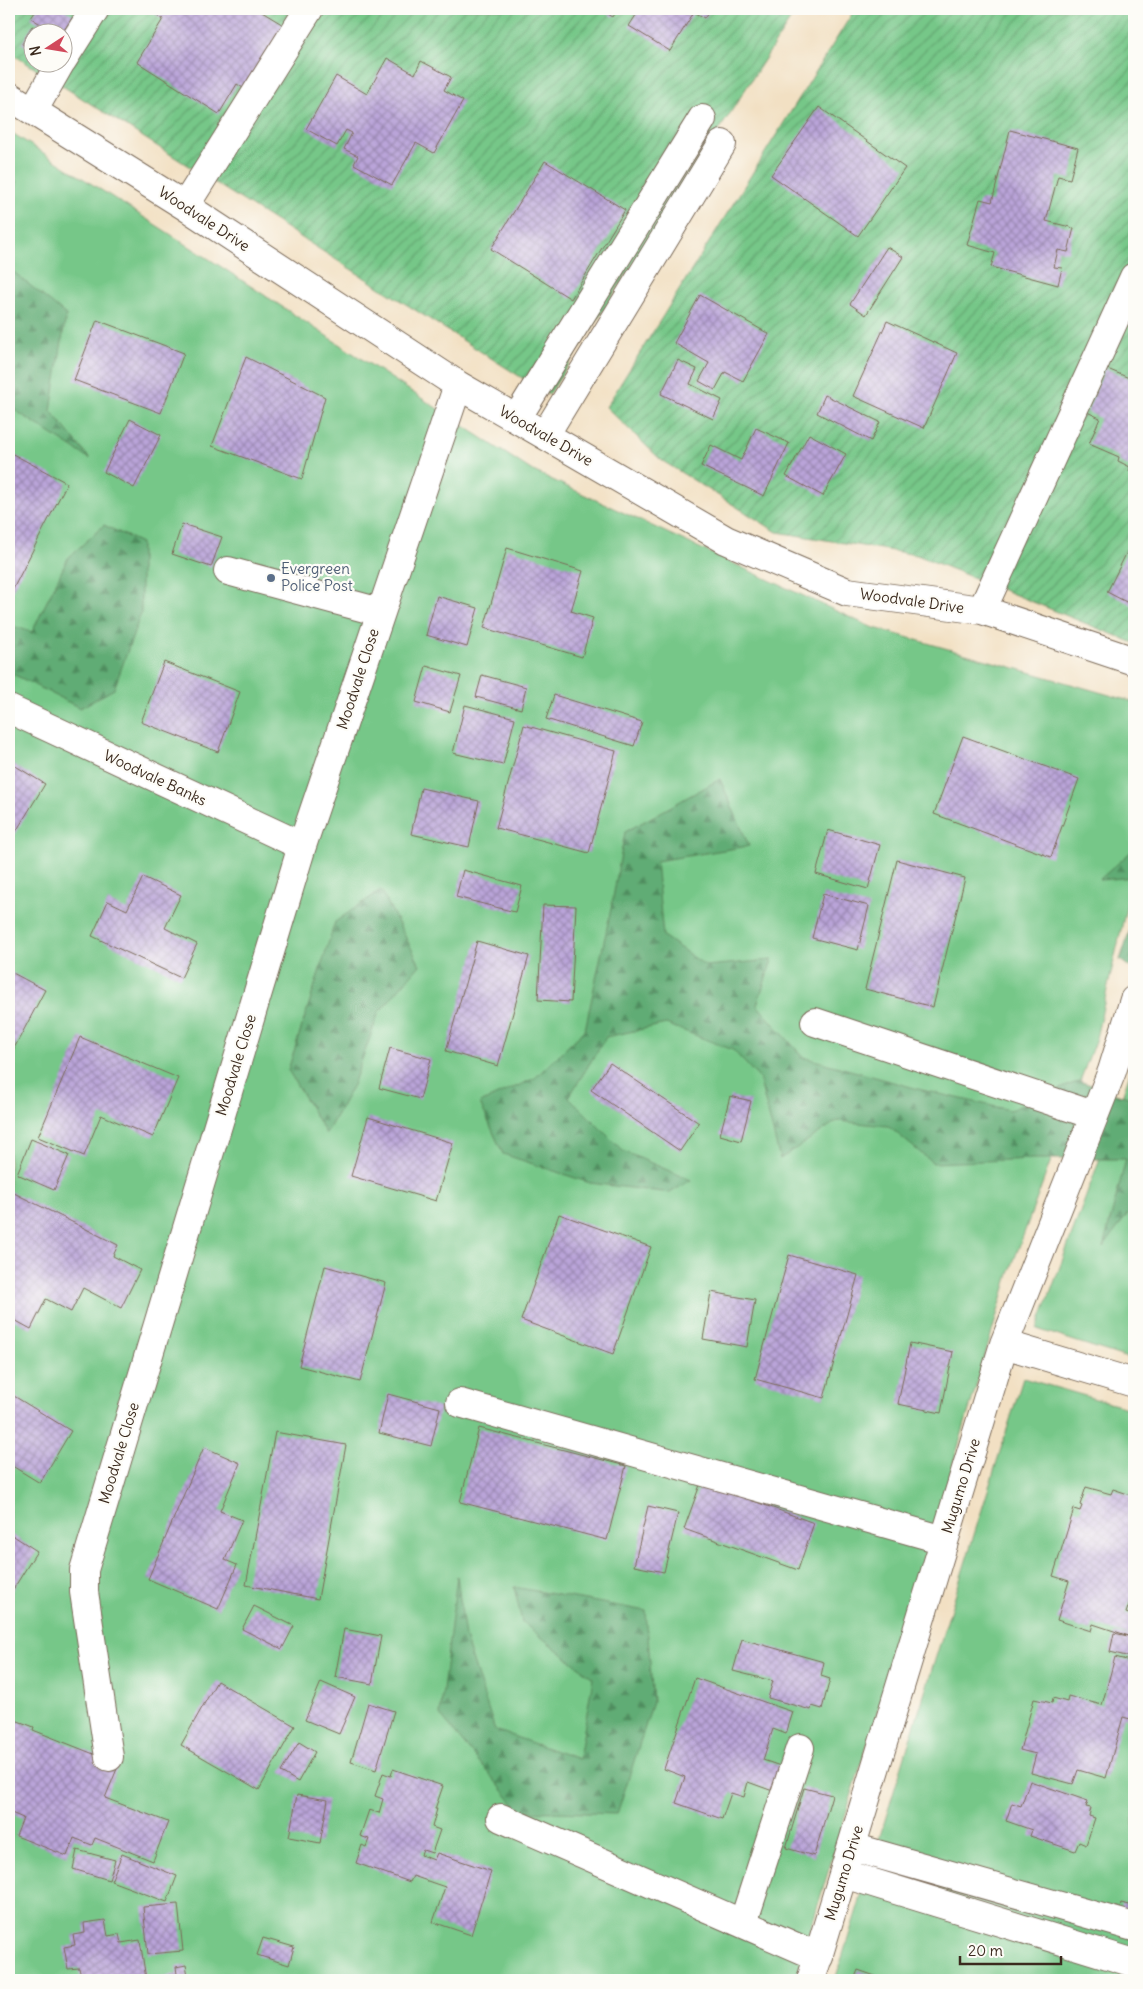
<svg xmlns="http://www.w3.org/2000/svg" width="1143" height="1989" viewBox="0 0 1143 1989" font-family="Delius,sans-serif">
<defs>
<pattern id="forest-firs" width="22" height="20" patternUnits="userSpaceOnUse" patternTransform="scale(1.25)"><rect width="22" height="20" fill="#60ac74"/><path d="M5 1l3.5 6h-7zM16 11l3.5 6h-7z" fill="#508c5f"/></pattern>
<pattern id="garden-furrows" width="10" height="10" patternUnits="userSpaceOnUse" patternTransform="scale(1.25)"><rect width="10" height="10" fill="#76c788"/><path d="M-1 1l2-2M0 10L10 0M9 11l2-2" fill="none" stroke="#62a26f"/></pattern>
<pattern id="building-cross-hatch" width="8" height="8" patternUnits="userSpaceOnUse" patternTransform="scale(1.25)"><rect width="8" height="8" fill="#baa4d9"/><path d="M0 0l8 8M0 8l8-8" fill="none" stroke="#9886af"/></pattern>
</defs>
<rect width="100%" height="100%" fill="#fdfcf7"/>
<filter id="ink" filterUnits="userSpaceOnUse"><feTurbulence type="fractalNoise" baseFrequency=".02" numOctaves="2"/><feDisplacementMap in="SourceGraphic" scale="10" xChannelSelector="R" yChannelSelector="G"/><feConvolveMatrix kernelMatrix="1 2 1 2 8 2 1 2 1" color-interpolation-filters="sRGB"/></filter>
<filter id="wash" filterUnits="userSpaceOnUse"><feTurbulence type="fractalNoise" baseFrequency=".0096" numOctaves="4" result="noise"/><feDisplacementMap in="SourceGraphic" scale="20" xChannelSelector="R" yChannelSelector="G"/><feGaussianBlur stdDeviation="1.12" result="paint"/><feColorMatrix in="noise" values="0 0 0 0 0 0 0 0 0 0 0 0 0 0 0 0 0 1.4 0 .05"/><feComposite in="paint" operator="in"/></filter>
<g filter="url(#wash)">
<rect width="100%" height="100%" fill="#f2e0c3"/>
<path fill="#76c788" stroke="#587853" d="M9,131L220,266L531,470L871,627L1134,702V874L1096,1038L1009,1274L959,1444L795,1980H9Z
M1134,1059V1360L1037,1329L1120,1104Z
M1023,1378L1134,1410V1980H835Z"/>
<path fill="url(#forest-firs)" stroke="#4e6b49" d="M9,176L17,182L9,218Z
M9,268L66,315L51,411L90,459L13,409L9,393Z
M104,525L141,543V613L114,689L80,708L9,672V625L32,632L68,558Z
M720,779L749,846L656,861L663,936L706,966L772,960L757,1005L803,1057L922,1090L1010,1110L1079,1081L1134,1099V1205L1103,1248L1126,1159H1033L933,1163L888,1126L837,1121L780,1159L759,1078L733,1050L666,1024L606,1037L569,1097L623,1151L691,1180L670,1193L590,1183L503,1154L480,1103L535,1078L585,1030L611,909L625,832Z
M1134,849V877L1099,880Z
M381,890L420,965L379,1012L353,1085L326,1134L288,1070L335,922Z
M1134,917V970L1120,960Z
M457,1576L465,1637L495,1730L579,1759L593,1678L522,1622L514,1587L646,1611L653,1702L617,1814L520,1811L440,1715Z"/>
<path fill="url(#garden-furrows)" stroke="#587853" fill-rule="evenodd" d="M9,9H797L549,395L9,52ZM32,32H62V62H32Z
M855,9H1134V643L917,555L777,532L661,460L606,407Z"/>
<g id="blocks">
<path fill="url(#building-cross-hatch)" d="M37,9H63L74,15L63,32H53L31,18Z
M147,9H257L285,26L246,90L237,84L219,114L137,62L163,19Z
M599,9H618L613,17Z
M640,9H711L705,18L694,12L670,51L629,26Z
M32,26L44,32H32V50L22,44Z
M387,58L415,74L421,61L451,77L444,90L463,101L434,153L416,143L392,185L354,164L358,156L344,149L352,133L346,130L337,146L306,129L336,76L367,94Z
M819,107L905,168L858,236L771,175Z
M1010,130L1078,148L1070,179L1058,176L1046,221L1074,228L1068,252L1058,250L1054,267L1062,268L1058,285L991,267L995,253L967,245L980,199L992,202Z
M545,161L625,210L571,299L491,249Z
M887,247L903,257L866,315L850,304Z
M700,295L769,334L743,381L725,372L715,390L699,381L709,363L674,343Z
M97,320L184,353L161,413L74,380Z
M887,321L957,353L924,428L853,396Z
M246,357L325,397L302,479L212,446Z
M678,360L697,369L690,384L722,400L713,419L661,394Z
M1105,368L1134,380V473L1129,471L1130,467L1118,461L1119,457L1089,444L1100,418L1087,412Z
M825,395L880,422L871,441L817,413Z
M130,419L161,435L134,488L104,472Z
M756,428L789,443L764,496L701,466L711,445L741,460Z
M809,434L846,454L823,496L786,476Z
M9,452L67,483L9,597Z
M182,524L222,537L211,567L172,554Z
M1130,546L1134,548V606L1107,592Z
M507,548L583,571L571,611L593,618L582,657L484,628Z
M437,596L478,608L467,647L426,635Z
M164,662L240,692L218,752L141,722Z
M426,666L461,676L450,712L416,702Z
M482,675L526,687L521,709L476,697Z
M554,695L642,722L634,746L546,719Z
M465,705L515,718L503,765L453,753Z
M524,725L616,751L589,853L496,828Z
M963,736L1079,779L1051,857L934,814Z
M9,762L45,784L9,843Z
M421,788L479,801L469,847L411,834Z
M828,830L880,845L868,889L816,874Z
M897,860L965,878L933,1007L865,989Z
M463,870L522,886L515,912L456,897Z
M143,877L181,895L165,928L197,944L181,978L92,936L108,901L127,910Z
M823,894L869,906L858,950L812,938Z
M543,905L576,906L571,1002L538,1000Z
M477,941L529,956L498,1066L446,1051Z
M9,971L45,990L10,1056L9,1055Z
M80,1037L178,1078L153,1137L101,1115L84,1156L38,1137Z
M390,1048L431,1059L420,1099L379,1088Z
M610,1063L699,1123L680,1151L591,1090Z
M730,1096L751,1101L741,1141L720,1135Z
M368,1117L453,1143L436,1201L351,1176Z
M31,1139L69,1155L54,1190L17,1174Z
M10,1191L118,1245L113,1256L140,1270L121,1308L83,1288L71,1312L46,1299L31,1329L9,1317V1194Z
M559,1214L651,1247L613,1354L521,1320Z
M789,1255L858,1275L824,1398L755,1379Z
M325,1266L386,1283L360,1382L299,1366Z
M711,1292L755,1300L747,1347L703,1339Z
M910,1343L953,1352L941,1413L898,1404Z
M9,1393L71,1431L40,1483L9,1464Z
M388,1394L440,1408L431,1446L379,1433Z
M479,1428L626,1466L607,1540L460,1502Z
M275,1432L346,1445L318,1599L246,1585Z
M204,1447L240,1463L220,1511L242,1520L225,1560L237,1565L218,1609L148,1579Z
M701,1482L814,1523L798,1570L684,1529Z
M1086,1487L1111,1494L1113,1489L1134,1496V1604L1130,1602L1126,1613L1134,1616V1658L1110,1652L1114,1633L1132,1637L1093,1624L1091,1631L1057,1620L1069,1581L1053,1576L1074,1509L1080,1511L1082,1506L1080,1505Z
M648,1506L678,1513L664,1572L634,1566Z
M9,1533L37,1551L9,1596Z
M254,1606L294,1626L282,1649L242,1629Z
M344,1629L381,1636L372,1684L335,1677Z
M742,1639L824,1662L821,1676L830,1679L822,1709L812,1706L811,1710L768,1698L773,1681L733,1671Z
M1115,1657L1134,1662V1720L1123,1717L1106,1778L1078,1770L1073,1784L1031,1773L1036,1754L1020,1750L1034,1699L1052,1703L1053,1698L1067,1702L1068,1696L1102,1705Z
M695,1678L793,1712L786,1734L773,1729L763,1760L789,1769L781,1794L748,1782L744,1797L731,1793L722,1819L676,1803L685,1777L664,1769Z
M217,1681L295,1726L259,1790L181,1745Z
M321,1682L355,1697L339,1734L305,1720Z
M368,1703L394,1711L376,1770L351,1762Z
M10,1718L34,1727L33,1730L119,1764L105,1798L168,1822L153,1861L95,1838L92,1845L74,1838L67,1856L16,1836L23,1818L9,1812L13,1796L9,1794Z
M299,1742L315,1752L298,1782L281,1772Z
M393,1769L443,1786L435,1809H437L432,1827L440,1830L432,1853L423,1850L421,1855L434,1860L437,1853L491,1871L471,1935L433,1922L445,1887L413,1876L410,1882L356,1863L362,1845L366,1847L369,1839L360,1836L369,1810L379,1813L383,1799L375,1796L383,1773L391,1776Z
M1030,1781L1088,1801L1086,1807L1091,1808L1089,1816L1095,1818L1086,1845L1079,1842L1075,1851L1030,1836L1032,1830L1006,1821L1012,1803L1021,1806Z
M804,1788L832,1795L814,1856L786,1848Z
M297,1795L328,1800L320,1843L289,1837Z
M77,1850L115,1860L109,1880L73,1869Z
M122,1854L177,1876L167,1902L111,1881Z
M1121,1903L1134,1906V1913L1120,1909Z
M178,1904L183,1951L148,1954L143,1907Z
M105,1920L108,1936L119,1934L121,1943L140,1940L146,1979L177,1974L176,1967L186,1965L189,1980H76V1979L81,1977L79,1968L68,1969L64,1947L75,1945L73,1935L85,1933L84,1923Z
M263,1938L294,1947L289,1965L257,1955Z
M858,1970L878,1977L877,1980H854Z"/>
</g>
</g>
<g filter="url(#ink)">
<use href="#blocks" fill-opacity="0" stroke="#7b6a58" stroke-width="1"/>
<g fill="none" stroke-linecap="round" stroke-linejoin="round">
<g stroke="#7b6a58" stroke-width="30">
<path id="minor" d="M62,61L95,9
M9,96L185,206L458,385L726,540L847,592L982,610L1134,661
M33,111L61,62
M185,206L309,9
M517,418L702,119
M545,435L722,144
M228,571L380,612
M982,610L1134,277
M9,709L302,846
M815,1022L1093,1115
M1004,1344L1134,1383
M460,1403L944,1540
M109,1757L84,1592V1570L302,846L458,385
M501,1818L819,1957
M852,1847L1134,1927
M844,1874L1134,1963
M743,1923L800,1748
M811,1980L1004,1344L1112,1071L1134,1000"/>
</g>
<use href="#minor" stroke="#fff" stroke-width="28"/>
</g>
</g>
<circle fill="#5c6f8a" stroke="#fdfcf7" stroke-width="2" cx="271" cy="578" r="5"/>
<g text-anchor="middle" stroke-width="4.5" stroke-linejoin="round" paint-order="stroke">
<g font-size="15" fill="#3b2a1e" stroke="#fdfcf7">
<text transform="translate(204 219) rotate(33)" y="5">Woodvale Drive</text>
<text transform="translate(546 436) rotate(30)" y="5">Woodvale Drive</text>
<text transform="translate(912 601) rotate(8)" y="5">Woodvale Drive</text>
<text transform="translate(358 679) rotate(-72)" y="5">Moodvale Close</text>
<text transform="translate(155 778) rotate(25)" y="5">Woodvale Banks</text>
<text transform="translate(236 1065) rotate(-73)" y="5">Moodvale Close</text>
<text transform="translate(119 1453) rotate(-73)" y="5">Moodvale Close</text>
<text transform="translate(961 1486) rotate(-73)" y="5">Mugumo Drive</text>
<text transform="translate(844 1873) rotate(-73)" y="5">Mugumo Drive</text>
</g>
<g font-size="15" fill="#4e5e75" stroke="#fdfcf7" text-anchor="start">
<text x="281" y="574">Evergreen<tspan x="281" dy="17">Police Post</tspan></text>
</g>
</g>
<rect width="1143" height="1989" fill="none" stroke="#fdfcf7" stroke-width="30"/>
<g transform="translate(48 48) rotate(258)"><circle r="24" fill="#fdfcf7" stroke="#afa8a0"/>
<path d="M0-4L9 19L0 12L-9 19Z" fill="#d1495b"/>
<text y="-8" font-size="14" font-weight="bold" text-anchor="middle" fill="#3b2a1e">N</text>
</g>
<path d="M960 1956v8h101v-8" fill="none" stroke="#3b2a1e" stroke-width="2.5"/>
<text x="968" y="1956" font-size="15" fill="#3b2a1e" stroke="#fdfcf7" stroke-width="4" paint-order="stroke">20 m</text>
</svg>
